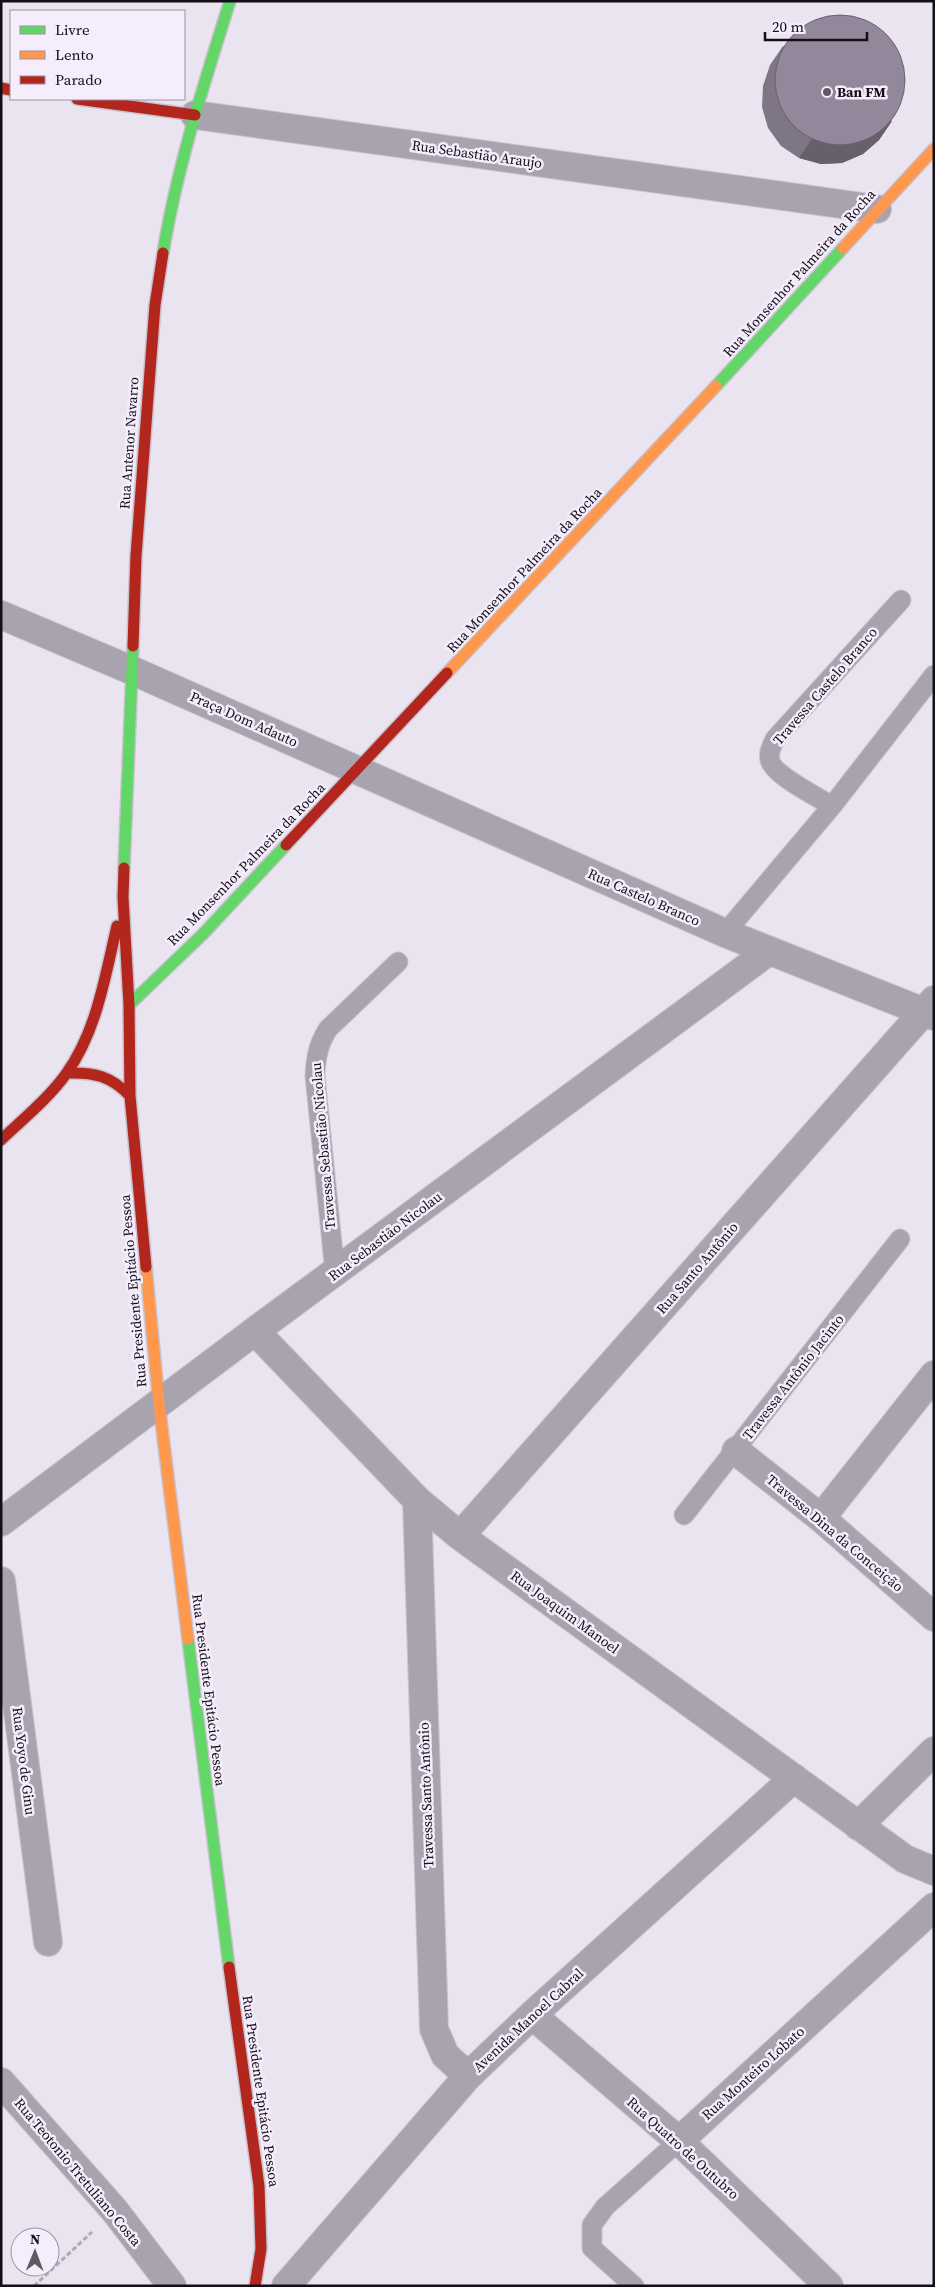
<svg xmlns="http://www.w3.org/2000/svg" width="935" height="2287" viewBox="0 0 935 2287" font-family="'Source Serif 4',serif">
<rect width="100%" height="100%" fill="#eae3f0"/>
<g fill="none" stroke-linecap="round" stroke-linejoin="round">
<g stroke="#c8c2cc" stroke-width="21">
<path id="lane" d="M832,806C818,797 773,775 770,760C768,752 772,746 775,739L901,600
M725,933L832,806L934,675
M335,1273L315,1076C316,1057 318,1045 328,1029L398,962
M684,1515L900,1239
M634,2286L592,2248V2225L605,2207L679,2141"/>
</g>
<g stroke="#c8c2cc" stroke-width="30">
<path id="street" d="M195,115L877,209
M1,615L131,670L725,933L934,1016
M255,1331L417,1500L460,1536L905,1859L934,1871
M736,1451L821,1518L934,1617
M417,1500L434,2029L445,2055L468,2076
M821,1518L934,1375
M1,1522L255,1331L769,951
M460,1536L934,1000
M1,1581L48,1942
M858,1826L934,1751
M532,2015L679,2141L829,2286
M1,2082L115,2211L172,2286
M679,2141L934,1907
M286,2286L468,2076L532,2015L794,1778"/>
</g>
<g stroke="#c8c2cc" stroke-width="14">
<path id="fast" d="M163,253C177,167 204,84 230,1
M716,386L843,248
M124,868L133,646
M129,1005L203,934L286,845
M188,1639L229,1967"/>
</g>
<g stroke="#c8c2cc" stroke-width="14">
<path id="slow" d="M843,248L934,149
M447,673L716,386
M146,1267L159,1404L188,1639"/>
</g>
<g stroke="#c8c2cc" stroke-width="14">
<path id="jam" d="M1,88L11,90
M77,99L195,115
M133,646L136,556L155,305L163,253
M286,845L447,673
M124,868L123,897L129,1005L130,1096L146,1267
M67,1073C94,1072 111,1076 130,1096
M1,1140C23,1119 48,1099 66,1074C97,1031 105,976 117,926
M229,1967L259,2186L261,2249L255,2286"/>
</g>
<path stroke="#afaab4" stroke-width="3" stroke-dasharray="5 2.5" stroke-linecap="butt" d="M34,2286L92,2232"/>
<use href="#lane" stroke="#a9a3af" stroke-width="19"/>
<use href="#street" stroke="#a9a3af" stroke-width="28"/>
<use href="#fast" stroke="#63d668" stroke-width="11"/>
<use href="#slow" stroke="#ff974d" stroke-width="11"/>
<use href="#jam" stroke="#b3261e" stroke-width="11"/>
</g>
<path fill="#7e7585" d="M783,46L892,121L879,140L863,154L842,163L821,164L799,158L781,146L768,128L762,107L763,86L770,65Z"/>
<path fill="#675f6c" d="M892,121L879,140L863,154L842,163L821,164L799,158L812,139Z"/>
<path fill="#93889b" stroke="#675f6c" d="M775 80a65 65 0 1 1 130 0a65 65 0 1 1-130 0Z"/>
<circle fill="#5f5963" stroke="#f5ecfc" stroke-width="2" cx="827" cy="92" r="5"/>
<g text-anchor="middle" stroke-width="5" stroke-linejoin="round" paint-order="stroke">
<g font-size="14" font-weight="bold" fill="#140f17" stroke="#f5ecfc" text-anchor="start">
<text x="837" y="97">Ban FM</text>
</g>
<g font-size="14" fill="#140f17" stroke="#f5ecfc">
<text transform="translate(477 154) rotate(8)" y="5">Rua Sebastião Araujo</text>
<text transform="translate(799 273) rotate(-48)" y="5">Rua Monsenhor Palmeira da Rocha</text>
<text transform="translate(129 443) rotate(-86)" y="5">Rua Antenor Navarro</text>
<text transform="translate(524 570) rotate(-47)" y="5">Rua Monsenhor Palmeira da Rocha</text>
<text transform="translate(825 686) rotate(-49)" y="5">Travessa Castelo Branco</text>
<text transform="translate(244 719) rotate(24)" y="5">Praça Dom Adauto</text>
<text transform="translate(246 864) rotate(-46)" y="5">Rua Monsenhor Palmeira da Rocha</text>
<text transform="translate(644 897) rotate(24)" y="5">Rua Castelo Branco</text>
<text transform="translate(323 1146) rotate(-95)" y="5">Travessa Sebastião Nicolau</text>
<text transform="translate(385 1236) rotate(-37)" y="5">Rua Sebastião Nicolau</text>
<text transform="translate(697 1268) rotate(-49)" y="5">Rua Santo Antônio</text>
<text transform="translate(133 1291) rotate(-95)" y="5">Rua Presidente Epitácio Pessoa</text>
<text transform="translate(793 1377) rotate(-52)" y="5">Travessa Antônio Jacinto</text>
<text transform="translate(835 1533) rotate(40)" y="5">Travessa Dina da Conceição</text>
<text transform="translate(565 1612) rotate(36)" y="5">Rua Joaquim Manoel</text>
<text transform="translate(209 1690) rotate(83)" y="5">Rua Presidente Epitácio Pessoa</text>
<text transform="translate(24 1761) rotate(83)" y="5">Rua Yoyo de Ginu</text>
<text transform="translate(426 1795) rotate(-92)" y="5">Travessa Santo Antônio</text>
<text transform="translate(528 2020) rotate(-43)" y="5">Avenida Manoel Cabral</text>
<text transform="translate(753 2073) rotate(-42)" y="5">Rua Monteiro Lobato</text>
<text transform="translate(261 2091) rotate(82)" y="5">Rua Presidente Epitácio Pessoa</text>
<text transform="translate(683 2148) rotate(42)" y="5">Rua Quatro de Outubro</text>
<text transform="translate(78 2172) rotate(50)" y="5">Rua Teotonio Tretuliano Costa</text>
</g>
</g>
<rect width="935" height="2287" fill="none" stroke="#140f17" stroke-width="5"/>
<rect x="10" y="10" width="175" height="90" fill="#f5ecfc" stroke="#9b94a0"/>
<rect x="20" y="26" width="25" height="8" fill="#63d668" stroke="#9b94a0"/>
<text x="55" y="35" font-size="15" fill="#140f17">Livre</text>
<rect x="20" y="51" width="25" height="8" fill="#ff974d" stroke="#9b94a0"/>
<text x="55" y="60" font-size="15" fill="#140f17">Lento</text>
<rect x="20" y="76" width="25" height="8" fill="#b3261e" stroke="#9b94a0"/>
<text x="55" y="85" font-size="15" fill="#140f17">Parado</text>
<g transform="translate(35 2252) rotate(1)"><circle r="24" fill="#f5ecfc" stroke="#9b94a0"/>
<path d="M0-4L9 19L0 12L-9 19Z" fill="#5f5963"/>
<text y="-8" font-size="14" font-weight="bold" text-anchor="middle" fill="#140f17">N</text>
</g>
<path d="M765 32v8h102v-8" fill="none" stroke="#140f17" stroke-width="2.5"/>
<text x="772" y="32" font-size="15" fill="#140f17" stroke="#f5ecfc" stroke-width="4" paint-order="stroke">20 m</text>
</svg>
